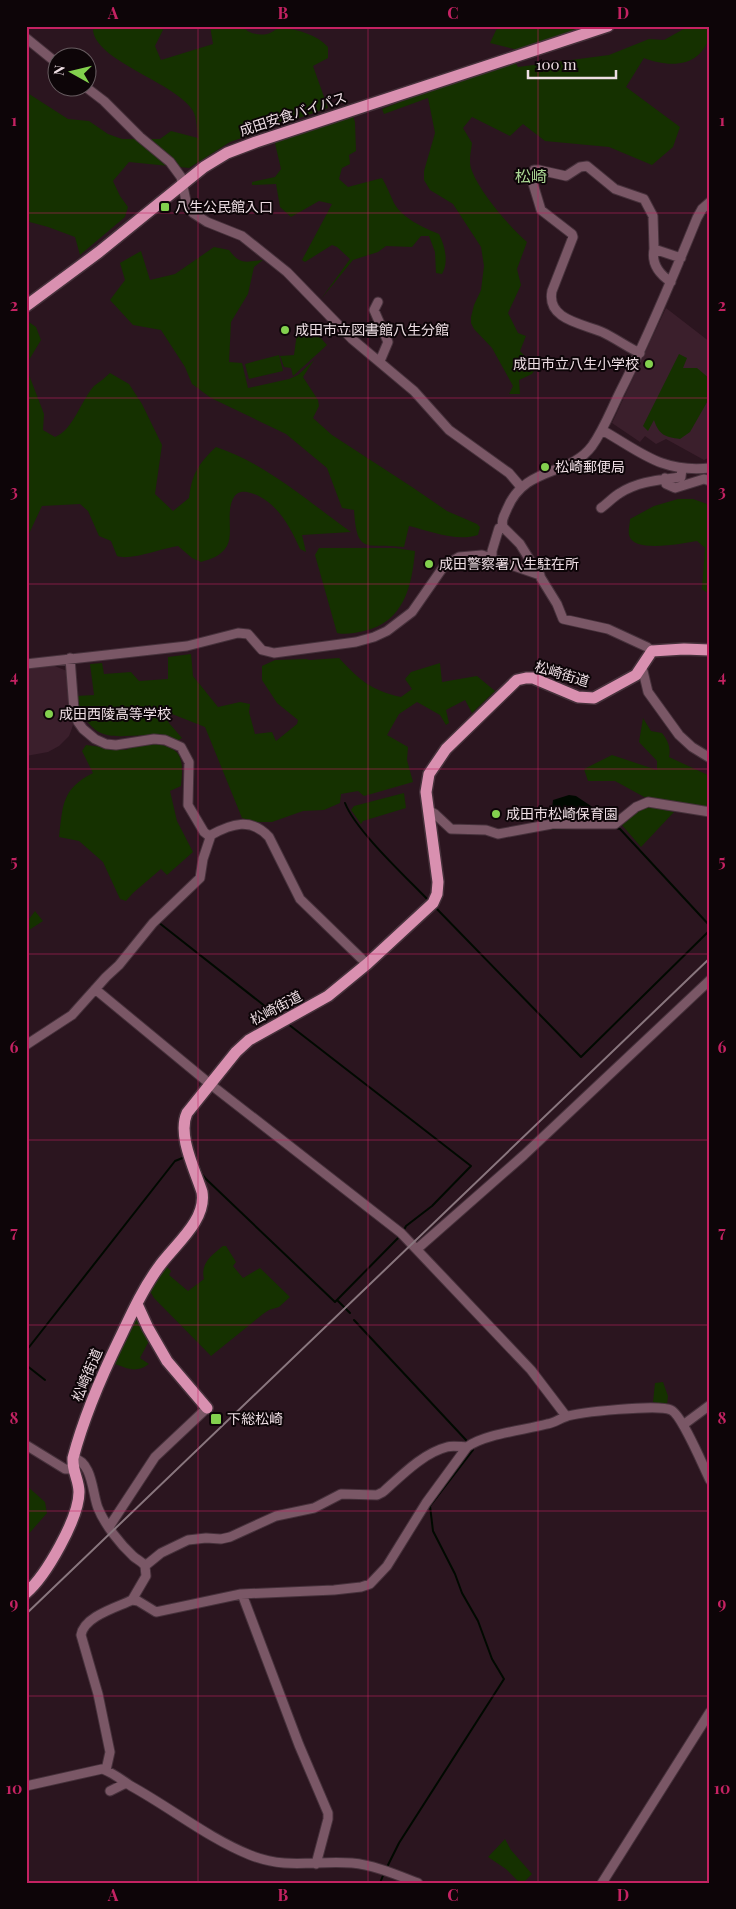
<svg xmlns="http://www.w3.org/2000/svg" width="736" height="1909" viewBox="0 0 736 1909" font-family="'Playfair Display','Noto Sans JP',serif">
<rect width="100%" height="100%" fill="#2b151f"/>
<path fill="#3b1f2c" d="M666,308L710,342V457L704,460L666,439L656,444L645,436L640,442L612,423Z
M52,665L67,671L73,725L71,731L69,736L59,746L48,752L26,756V669Z"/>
<path fill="#153100" d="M93,26H165L155,46L161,60L213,44L210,26H242C247,33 259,36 267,34C272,33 276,28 281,28C298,29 317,35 328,47V58L313,66L328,108L230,142L189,168L129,162L113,181L120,196L128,207L125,217L80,255L75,237L48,227L26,221V92L68,119L89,121L108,134L122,139H160L171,131L198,138C197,131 197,118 193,111C177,82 89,60 93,26Z
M498,26H588L518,50L490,43Z
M689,26H710V44H707C704,48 701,53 697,56C683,68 659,64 644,58L626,87L680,127L673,147L652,165L609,147L545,141L523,124L510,136L472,117L463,128L472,143C471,152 468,162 472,171C481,194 509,226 527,242L517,269L521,285L508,313L518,333L526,336L520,351L536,368L532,374L519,380L520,394H509L513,386L492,348L474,329L471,323V317L474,305L481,290L484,266L481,247L453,204L430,190L424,180V171L435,133L428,98L384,114L382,109L435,88L515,62L518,67L609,55L649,39L664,40Z
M353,116L355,122L356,151L349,155L350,164L342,168L339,179L348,187L382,178C387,186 390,195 394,203C402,218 424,228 439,234C445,246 449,262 442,274L436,273L435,252L429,236H421L412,247L386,246L378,252L353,260L321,299L350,259L337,247L332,245L305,262L302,260L332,204L319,201L291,217L280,207L276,184L252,185V182L275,177L281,169L274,139Z
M214,247L229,250C240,265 245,262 263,260L254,267L248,294L231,322L229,362L242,363L248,388L289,379L298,375L314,360L303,377L318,400L319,406L313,418L332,435L412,487L447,511L477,524L480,527L478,535C456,542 430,531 409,526L404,547C366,543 357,556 354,510L342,508L327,468L286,434L211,398L192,384L185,367L161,330L133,325L110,300L125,280L120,263L141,251L150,280L175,274Z
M26,320L36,327L41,340L26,365Z
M307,323L327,345L293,376L291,368L284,367L280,356L294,355L297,333Z
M679,354L687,358L683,368H697L710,379V397L690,432L680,439C665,437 659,435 654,420L648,431L643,426Z
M279,355L283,371L249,379L245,364Z
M26,367L44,414L43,430L55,437C74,429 80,402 94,386C99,382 105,378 110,373L129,384L142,404L162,445L155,494L173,511L189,498C192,474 198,464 216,447C265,463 309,502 351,532L302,535L306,552L300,549C290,526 275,498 247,492C242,491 237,492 234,497C225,512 234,533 227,546C221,556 211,559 201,562L192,558L178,546C163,548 130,561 117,556L111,541L99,536L88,511L80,504L42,506L26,540Z
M678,499H693L710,505V595L702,589L705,548L697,541C684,543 633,554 629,535C628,530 630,524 630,519L654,506Z
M319,548H395L415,551C412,586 404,622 364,631C355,633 346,635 337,633L315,555Z
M191,654L193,676L218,707L240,702L250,704L249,712L255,734L272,732L276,741L297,724L298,720L277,703L262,680V666L275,660L306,659L310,660L339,658C360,680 370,690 401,697L412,689L405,679L411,672L440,663L442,682L477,676L495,691L472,713L465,700L446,710L449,723L446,725L440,715L417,702L399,714L387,735L408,747L407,760L413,782L364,796L358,791L341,794L340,803L324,810L303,811L272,822H256L242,818L205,727L172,714L166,716L169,723L182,738L177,741C132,722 95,762 76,696L94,695L90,664L102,663L104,674L131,672L139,681L168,679V657Z
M643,718L651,731L662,733C668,741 671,747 669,757L710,776V809L646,798L615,781H588L584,769L612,755L657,770V761L639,742Z
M150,743C182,747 184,756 181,786L170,791L177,821L193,852L167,875L161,869L133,893L126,901L120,899L103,862L79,841L59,837C63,806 61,789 93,773L82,751L86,745L126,750L134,746Z
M404,793L406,808L363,821L361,824L351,810L354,806Z
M646,806L674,812L641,847L621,824L636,810Z
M35,911L43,921L26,932V923Z
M223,1246H226L236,1262L233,1266L243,1278L260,1268L290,1297L279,1307L269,1310L263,1314L211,1356L154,1298L148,1288L165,1265L171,1271L169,1275L188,1291L204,1279C200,1263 212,1255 223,1246Z
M135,1314L139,1315L150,1339L140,1358L149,1364C135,1374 127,1368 112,1363Z
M663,1382L668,1396L667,1405L653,1402L655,1383Z
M26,1485L45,1502L47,1513L26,1537Z
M505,1839L511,1850L532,1874L523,1883H520L506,1869L488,1857Z"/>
<path fill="#000900" d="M569,795L576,796L603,814L604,816L601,822L552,821L547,812L552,808L553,800Z"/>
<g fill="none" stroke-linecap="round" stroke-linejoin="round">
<path stroke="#000900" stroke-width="2" d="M345,803C356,831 407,878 429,901
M616,828L620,829L710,926
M548,829L576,828
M434,906L581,1057L710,930
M158,922L280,1018
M288,1024L471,1166L432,1206L406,1226L404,1230
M195,1155L202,1174L206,1179L335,1302L400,1236
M337,1300L350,1313
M354,1320L466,1440
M26,1351L175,1161L185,1157
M26,1365L45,1380
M386,1869L399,1843L504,1679L492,1659L478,1621L462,1593L455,1574L433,1531L430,1506L473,1450L472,1448
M380,1883L384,1873"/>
<g stroke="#46313b" stroke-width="11">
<path id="minor" d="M26,38L58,64
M87,88L104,101L140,137L170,162L181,177L186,201L193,213L207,222L242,236L287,272L352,339L414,391L449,430L509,473L521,487
M654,249C651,264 659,274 671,282
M378,302L374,310L388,342L380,361
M640,353C627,347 615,338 602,332C584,324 546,320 552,291L573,237L572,234L541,210L531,177L534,170H539L566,176L580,167L587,166L615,189L644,199L653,216L654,249L681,258
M602,430C641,452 661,473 710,468
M665,478L666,484L675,488L704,479L710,481
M601,508C608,503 613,497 620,493C639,481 660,480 681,477L682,468
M503,527L520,544L557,604L563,619L608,629L647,647L652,651
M492,559V551L499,528L503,527C501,520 504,516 507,509C525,465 569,477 592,446C604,429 611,410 620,392C649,335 673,277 697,218L702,209L710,202
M70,658L74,710L78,722L83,729L95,739L106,744L116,745L154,739L165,740L181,747L189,762L188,805L204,832L209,836
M26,664L187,646L238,633L248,634L262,650L274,653L356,642L374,637L387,631L412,612L444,566L459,557L482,555L540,575
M640,671H643L648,692L679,735L692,747L710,758
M428,810L435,814L451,829L486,830L498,834L552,824H615L636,807L648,802L710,812
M95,989L210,1084L401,1233L531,1370L566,1416
M26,1045L72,1015L106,977L119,965L153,923L200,878L203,859L211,835C231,824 251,817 269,837L300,899L367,964
M417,1249L524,1155L710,980
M683,1425L710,1405
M26,1445L65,1469H73
M73,1458C93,1462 92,1493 98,1508C105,1525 120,1544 133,1556C137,1560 142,1561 145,1566L146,1576L132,1600C118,1607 84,1616 81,1635L98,1694L110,1752L106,1770
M109,1527L155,1457L207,1408
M145,1566L161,1553L188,1540L206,1538L221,1539L230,1537L276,1516L314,1508L341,1494L377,1495L383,1492C401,1476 423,1453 447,1447C453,1445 461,1447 467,1447
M242,1594L299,1745L328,1813V1819L316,1864
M132,1600L138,1601L156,1612L241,1594L334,1590L361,1587L370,1584L387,1566L426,1503L467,1447C484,1434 525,1430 547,1424C554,1423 559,1419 565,1417C578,1412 659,1404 671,1410C682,1415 703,1466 710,1480
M26,1786L102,1769C112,1772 122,1780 131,1786C171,1808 208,1838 250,1855C288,1870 314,1860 352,1863C374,1865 397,1875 418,1883
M110,1791L126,1783
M602,1883L710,1712"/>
</g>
<g stroke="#46313b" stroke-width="14">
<path id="major" d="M26,306L99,252L204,167L227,153L256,142L608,26
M137,1304L148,1328L167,1361L207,1408
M26,1593C46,1576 79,1518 79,1492C79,1480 72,1471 73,1458C84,1416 101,1377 120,1338C131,1315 142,1290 158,1268C173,1246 207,1221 202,1192C195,1170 177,1135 187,1113L236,1052L249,1040L328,996L367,964L433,903L437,894L438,882L426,792L429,774L446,749L517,680L526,678H533L578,697L594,698L636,675L652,651L684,649L710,650"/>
</g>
<use href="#minor" stroke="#7a5766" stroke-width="9"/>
<use href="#major" stroke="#d990b0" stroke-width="11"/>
<path stroke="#89767e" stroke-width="2" d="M26,1614L710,958"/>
</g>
<path fill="none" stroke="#c42262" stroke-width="1" stroke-opacity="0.55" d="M198,26V1883M368,26V1883M538,26V1883M26,213H710M26,398H710M26,584H710M26,769H710M26,954H710M26,1140H710M26,1325H710M26,1511H710M26,1696H710"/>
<g fill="#83d04e" stroke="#0d0508" stroke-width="2">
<rect x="160" y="202" width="10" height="10" rx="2.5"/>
<circle cx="285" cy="330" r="5"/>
<circle cx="649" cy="364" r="5"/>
<circle cx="545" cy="467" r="5"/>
<circle cx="429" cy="564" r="5"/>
<circle cx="49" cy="714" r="5"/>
<circle cx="496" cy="814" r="5"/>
<rect x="210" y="1413" width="12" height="12" rx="2.5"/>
</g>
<g text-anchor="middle" stroke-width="4" stroke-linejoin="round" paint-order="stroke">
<g font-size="14" fill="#eedee4" stroke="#0d0508">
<text transform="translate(293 114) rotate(-18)" y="5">成田安食バイパス</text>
<text transform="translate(562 674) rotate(17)" y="5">松崎街道</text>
<text transform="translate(276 1008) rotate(-28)" y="5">松崎街道</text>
<text transform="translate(87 1375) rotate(-67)" y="5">松崎街道</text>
</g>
<g font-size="14" fill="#eedee4" stroke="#0d0508" text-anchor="start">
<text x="175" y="212">八生公民館入口</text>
<text x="295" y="335">成田市立図書館八生分館</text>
<text x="639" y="369" text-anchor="end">成田市立八生小学校</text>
<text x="555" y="472">松崎郵便局</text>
<text x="439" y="569">成田警察署八生駐在所</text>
<text x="59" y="719">成田西陵高等学校</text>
<text x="506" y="819">成田市松崎保育園</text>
<text x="227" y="1424">下総松崎</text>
</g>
<g font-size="16" fill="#add895" stroke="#0d0508">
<text x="531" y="182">松崎</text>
</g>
</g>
<rect width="736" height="1909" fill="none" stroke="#0d0508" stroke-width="55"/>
<g transform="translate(72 72) rotate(278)"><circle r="24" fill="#0d0508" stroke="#675c60"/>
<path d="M0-4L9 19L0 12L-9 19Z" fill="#83d04e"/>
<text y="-8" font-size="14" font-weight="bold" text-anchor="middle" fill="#eedee4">N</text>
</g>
<path d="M528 70v8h88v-8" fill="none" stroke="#eedee4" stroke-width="2.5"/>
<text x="536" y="70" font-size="15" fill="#eedee4" stroke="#0d0508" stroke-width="4" paint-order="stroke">100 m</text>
<rect x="28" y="28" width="680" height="1854" fill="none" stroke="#c42262" stroke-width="2"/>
<g font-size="16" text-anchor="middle" font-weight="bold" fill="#c42262">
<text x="113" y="19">A</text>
<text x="283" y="19">B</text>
<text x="453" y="19">C</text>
<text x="623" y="19">D</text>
<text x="14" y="126">1</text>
<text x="722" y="126">1</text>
<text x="14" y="311">2</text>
<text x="722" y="311">2</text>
<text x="14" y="497">3</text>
<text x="722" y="497">3</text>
<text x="14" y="682">4</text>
<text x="722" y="682">4</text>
<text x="14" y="867">5</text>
<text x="722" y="867">5</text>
<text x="14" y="1053">6</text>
<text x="722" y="1053">6</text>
<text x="14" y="1238">7</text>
<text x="722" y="1238">7</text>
<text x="14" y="1424">8</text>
<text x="722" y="1424">8</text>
<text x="14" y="1609">9</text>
<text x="722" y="1609">9</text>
<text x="14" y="1794">10</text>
<text x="722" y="1794">10</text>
<text x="113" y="1901">A</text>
<text x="283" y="1901">B</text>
<text x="453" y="1901">C</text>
<text x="623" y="1901">D</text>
</g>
</svg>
